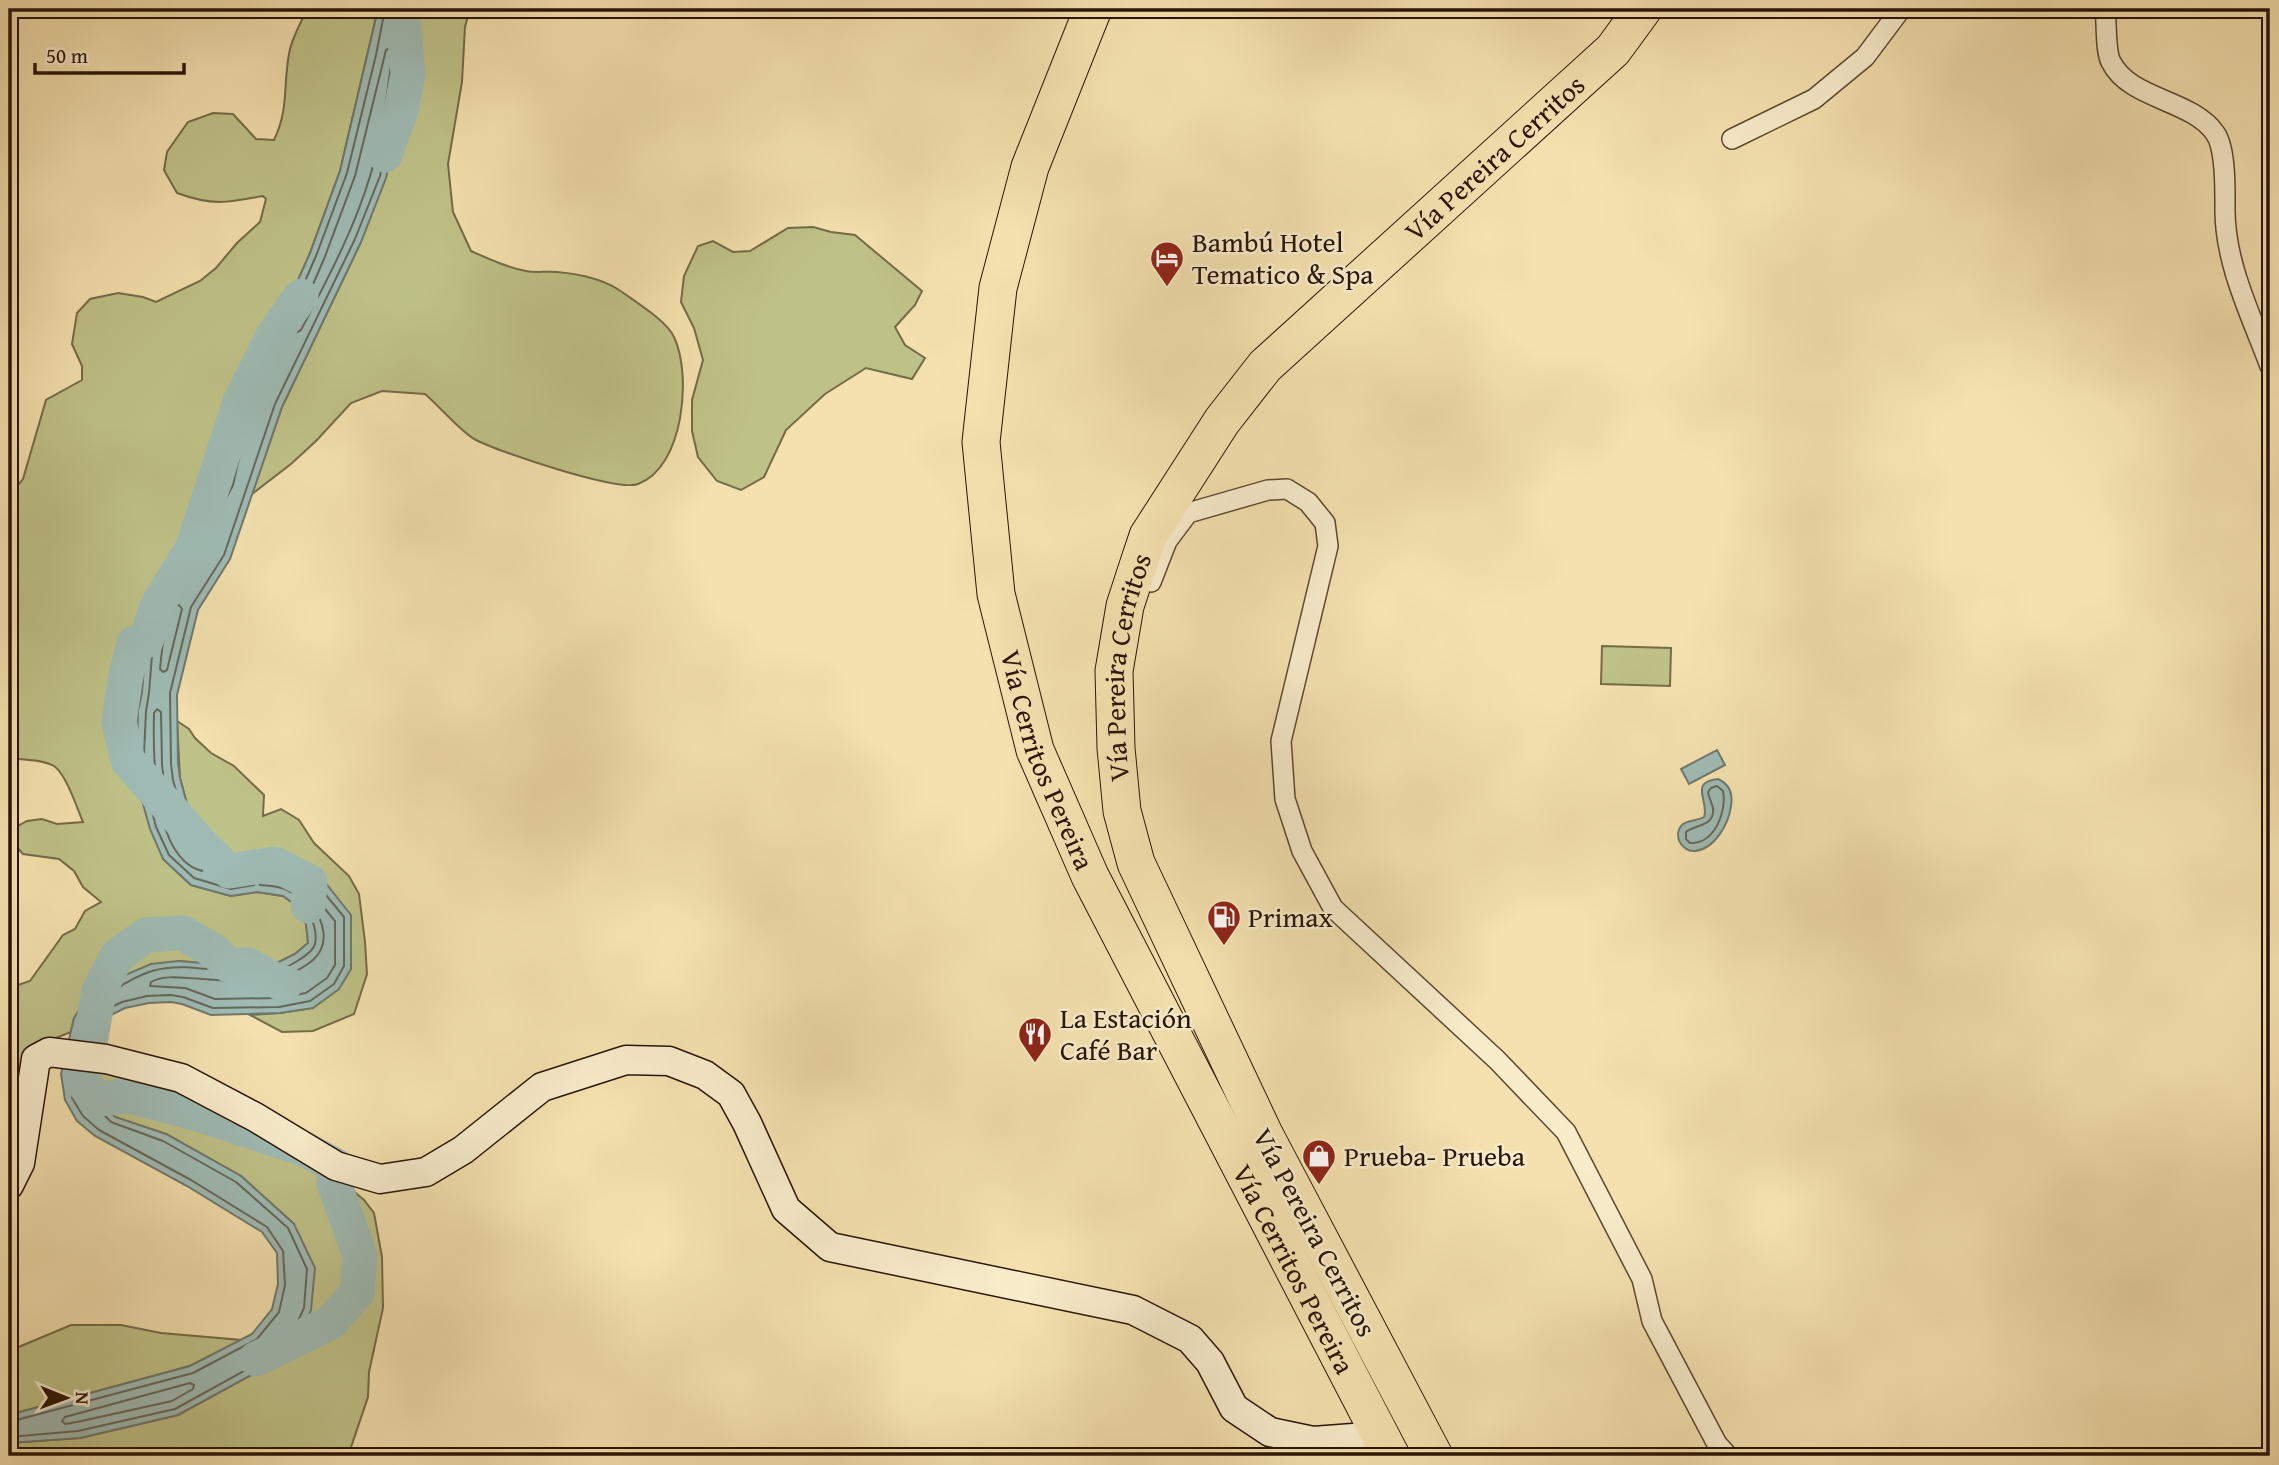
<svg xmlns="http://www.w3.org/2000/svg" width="2279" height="1465" viewBox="0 0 2279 1465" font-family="'Gentium Book Plus',serif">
<rect width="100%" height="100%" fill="#f4e1af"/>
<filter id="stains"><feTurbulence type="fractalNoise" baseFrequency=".00286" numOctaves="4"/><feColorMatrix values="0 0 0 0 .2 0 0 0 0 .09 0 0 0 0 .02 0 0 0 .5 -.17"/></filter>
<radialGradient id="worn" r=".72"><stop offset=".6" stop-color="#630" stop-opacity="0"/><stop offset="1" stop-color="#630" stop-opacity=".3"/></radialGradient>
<path fill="#bfc288" stroke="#746b47" stroke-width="2" d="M307,9H378L340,171L310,253L274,334L240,421L226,483L193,547L157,606L146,641L142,693L139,711L163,859L191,885L231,896L257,892L283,896L294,904L306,924L308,943L295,954L275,964L228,965L178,961L74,1018L71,1032L33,1047L12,1089L9,1091V988L30,981L63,935L75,929L85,911L101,902L83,887L74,871L59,859L23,854L12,842L18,826L27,821L42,819L57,824L83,822C77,808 66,774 54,766C42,759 22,760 9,758V489L14,490L23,479L46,400L82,380V366L72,344L77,313L90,299L118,293L143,297L156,302L200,281L216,268L237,243L260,222L266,199L263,196C227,203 212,206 177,193L164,170L167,152L188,122L213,113L233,114L256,139L274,140C289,109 283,86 289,54C291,39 301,23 307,9Z
M415,9H470L465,27L462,82L448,164L453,212L471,251C489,259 506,267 526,271C536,273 547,271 557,272C580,274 604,279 622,292C636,302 668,322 674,337C692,375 684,467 638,484C618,492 499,452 476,440C464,435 437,404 425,394L382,391L351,403L316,441L291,464L252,494L282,407L361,242L401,110Z
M813,227L831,232L855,235L922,291L915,305L895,327L905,345L925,358L912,379L866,368L825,394L786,430L764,477L741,490L717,481L698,457L692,431V400L703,360L694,328L681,302L684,276L698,246L713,241L733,252L750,251L788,228Z
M1602,646L1671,648L1670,686L1601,684Z
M177,721L189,729L195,738L211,753L234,766L264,795L263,816L281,809L299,820L314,843L349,876L359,894L365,942L367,974L354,1014L313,1031L282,1032L250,1015L280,1013L313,1008L316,871H229L194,830L180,778Z
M82,1065L181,1078L336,1166L345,1184L364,1200L374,1213L382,1257L383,1308L369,1372L368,1397L348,1456H232C212,1445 180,1449 159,1456H9V1443L80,1438L178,1415L275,1362L294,1224L241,1176L166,1134L115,1117L83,1083Z
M71,1325H121L161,1333L242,1340L190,1366L9,1415V1351Z"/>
<path fill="#9fbbb4" stroke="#70786e" stroke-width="2" d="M378,9H415L401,110L386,178L361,242L282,407L230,559L198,610L177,695L178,763L180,778L194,830L229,871H316L351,915V969L339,989L313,1008L280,1013L211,1015L182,1004L171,1002L149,1003L125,1008L99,1021L82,1065L83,1083L115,1117L166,1134L241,1176L294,1224L315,1268L311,1310L297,1340L275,1362L178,1415L80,1438L9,1443V1415L190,1366L252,1334L272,1309L278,1284L277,1253L262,1232L187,1186L95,1136L77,1121L65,1100L61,1074L74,1018L82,1006L99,991L123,976L151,964L178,961L228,965L275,964L295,954L308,943L306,924L294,904L283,896L257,892L231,896L191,885L163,859L150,829L141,797L137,754L138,711L142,693L146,641L157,606L193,547L226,483L240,421L274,334L310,253L340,171Z
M1717,750L1725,765L1689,784L1681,769Z
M1718,779C1729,784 1733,794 1731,806C1729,823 1715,849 1695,851C1681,852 1672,834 1683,824C1689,820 1697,821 1704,817C1710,802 1688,782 1718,779Z"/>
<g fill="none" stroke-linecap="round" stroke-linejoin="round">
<path stroke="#64685d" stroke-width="2" d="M385,9L376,55L347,173L316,256L281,336L247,423L233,485L199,550L163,609L153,642L149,693L146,711L144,754L148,795L156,827L169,855L194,878L231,889L254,885L256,881L253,878L225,877L187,831L173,780L171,764L170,693L191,607L224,555L275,404L355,239L380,176L394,108L408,9
M391,48L393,51C387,92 383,134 371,173C355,228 327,280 301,330L297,332L294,328L324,259L355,176L386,50Z
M179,605L182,609L167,670L163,672L160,669C162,648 164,625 175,606Z
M157,709L161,712L162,764L164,783L180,836L204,866L202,871C152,858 153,753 154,713Z
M1717,786L1723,791C1727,811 1715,844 1690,843L1686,839V832C1695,824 1715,827 1713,808C1712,803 1709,798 1708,792L1711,788Z
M315,897L335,921V965L327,978L306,993L278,998L215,999L185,988L150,986L151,982C161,976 176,977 188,978C231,980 277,990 313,960C332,943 322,920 311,901Z
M76,1039C82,1014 91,1004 114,990C125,983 139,975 152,971C192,959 236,980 276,971C285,969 313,954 315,944C319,925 303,897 287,890C279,886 268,886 260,885L258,881L260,878H312L344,917V966L334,984L310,1001L279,1007L213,1008L183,997L171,995L147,996L122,1002L95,1015L83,1040
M190,1383L194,1385L193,1389L172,1401L77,1422L65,1424L62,1421L65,1417Z
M9,1422L193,1373L257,1339L279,1312L285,1285L283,1251L267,1227L191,1180L99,1130L83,1116L72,1098L71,1087L75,1084L111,1122L163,1141L236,1182L288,1228L307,1269L304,1308L291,1336L271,1356L175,1409L78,1431L9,1437"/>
<path stroke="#9fbbb4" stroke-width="35" d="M385,155L401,110L408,74L402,9
M301,296L274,334L240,402L193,547L157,606L146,641L134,643L125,680L119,722L128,761L202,845L229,871L274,864L310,882L308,906
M256,1359L330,1323L357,1293L360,1256L334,1183L336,1166L304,1149L198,1114L130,1096L98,1099L83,1083L99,991L117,956L146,935L183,933L214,951L228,965H248L282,984L286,983"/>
<g stroke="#5c4730" stroke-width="22">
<path id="street" d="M2105,9C2107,22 2105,51 2111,62C2130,100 2191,99 2215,133C2226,148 2225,189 2225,207C2224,262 2251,315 2270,366
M1732,139L1814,99L1865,57L1901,9
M1151,582L1167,541L1188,513L1268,490L1287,489L1308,502L1325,523L1328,546L1281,741L1285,799L1302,851L1333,908L1497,1060L1566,1132L1642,1279L1652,1321L1717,1444L1728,1456"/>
</g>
<g stroke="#291406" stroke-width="31">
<path id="secondary" d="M9,1185L20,1163L36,1059L49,1052L106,1059L181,1078L255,1117L336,1166L380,1179L426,1172L463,1150L542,1087L626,1060L669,1061L705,1075L731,1094L747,1123L786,1209L830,1247L1133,1310L1190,1339L1210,1362L1234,1408L1270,1432L1313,1441L1380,1436"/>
</g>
<g stroke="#291406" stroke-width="39">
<g id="highway">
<path id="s1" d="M1093,9L1030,167L998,288L981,442L996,594L1035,750L1090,876L1391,1456"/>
<path id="s2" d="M1434,1456L1264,1134L1136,863L1122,811L1116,748L1114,671L1125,606L1139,563L1148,536L1222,421L1265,366L1613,50L1643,9"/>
</g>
</g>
<use href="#street" stroke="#f8eccb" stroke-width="19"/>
<use href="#secondary" stroke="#f8eccb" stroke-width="28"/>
<use href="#highway" stroke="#f4e1af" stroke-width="37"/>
</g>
<defs>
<g id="hotel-pin" transform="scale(1.75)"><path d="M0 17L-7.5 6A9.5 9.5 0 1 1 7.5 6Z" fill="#8f2418" stroke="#f8eccb"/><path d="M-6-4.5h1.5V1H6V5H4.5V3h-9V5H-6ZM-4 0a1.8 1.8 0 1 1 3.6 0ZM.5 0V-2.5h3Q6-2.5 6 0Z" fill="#fff"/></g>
<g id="fuel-pin" transform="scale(1.75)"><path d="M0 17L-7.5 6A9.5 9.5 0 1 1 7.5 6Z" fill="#8f2418" stroke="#f8eccb"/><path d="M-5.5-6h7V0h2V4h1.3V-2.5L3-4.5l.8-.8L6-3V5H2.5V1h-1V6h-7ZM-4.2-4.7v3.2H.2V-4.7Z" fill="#fff"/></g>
<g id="restaurant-pin" transform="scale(1.75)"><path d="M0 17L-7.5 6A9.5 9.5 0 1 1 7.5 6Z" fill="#8f2418" stroke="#f8eccb"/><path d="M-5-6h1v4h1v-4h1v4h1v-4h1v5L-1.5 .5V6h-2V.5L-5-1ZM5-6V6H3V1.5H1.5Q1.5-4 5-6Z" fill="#fff"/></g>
<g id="shop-pin" transform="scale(1.75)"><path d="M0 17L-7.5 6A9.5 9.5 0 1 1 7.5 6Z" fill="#8f2418" stroke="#f8eccb"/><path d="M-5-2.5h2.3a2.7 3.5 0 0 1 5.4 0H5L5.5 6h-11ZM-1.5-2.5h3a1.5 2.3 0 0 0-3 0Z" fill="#fff"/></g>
</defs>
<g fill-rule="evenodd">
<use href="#hotel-pin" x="1167" y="258"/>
<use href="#fuel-pin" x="1224" y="917"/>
<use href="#restaurant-pin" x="1035" y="1034"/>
<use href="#shop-pin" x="1319" y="1156"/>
</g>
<g text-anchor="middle" stroke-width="5" stroke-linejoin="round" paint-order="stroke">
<g font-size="28" fill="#291406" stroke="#f8eccb">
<text dy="10" stroke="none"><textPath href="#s2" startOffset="1514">Vía Pereira Cerritos</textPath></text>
<text dy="10" stroke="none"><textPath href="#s2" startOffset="863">Vía Pereira Cerritos</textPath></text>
<text dy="10" stroke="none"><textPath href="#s1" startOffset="777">Vía Cerritos Pereira</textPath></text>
<text transform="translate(1315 1232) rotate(62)" y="10">Vía Pereira Cerritos</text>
<text dy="10" stroke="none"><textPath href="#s1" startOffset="1344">Vía Cerritos Pereira</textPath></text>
</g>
<g font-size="28" fill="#291406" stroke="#f8eccb" text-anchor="start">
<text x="1192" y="252">Bambú Hotel<tspan x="1192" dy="32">Tematico &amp; Spa</tspan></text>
<text x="1248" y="927">Primax</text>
<text x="1060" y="1028">La Estación<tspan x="1060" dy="32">Café Bar</tspan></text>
<text x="1344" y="1166">Prueba- Prueba</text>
</g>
</g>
<rect width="2279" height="1465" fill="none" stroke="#f4e1af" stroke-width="35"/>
<rect x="10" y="10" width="2258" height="1444" fill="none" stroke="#291406" stroke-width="3.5"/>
<rect x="18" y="18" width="2244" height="1430" fill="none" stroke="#291406" stroke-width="2"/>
<g transform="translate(66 1398) rotate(91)" stroke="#f8eccb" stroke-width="5" paint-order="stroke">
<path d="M0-5L12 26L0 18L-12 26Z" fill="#291406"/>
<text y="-10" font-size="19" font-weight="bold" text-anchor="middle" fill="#291406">N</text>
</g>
<path d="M35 63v10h149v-10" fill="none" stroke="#291406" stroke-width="3.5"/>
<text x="46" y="63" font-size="21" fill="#291406" stroke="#f8eccb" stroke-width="5" paint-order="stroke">50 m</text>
<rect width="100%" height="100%" filter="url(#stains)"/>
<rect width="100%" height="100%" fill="url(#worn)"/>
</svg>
